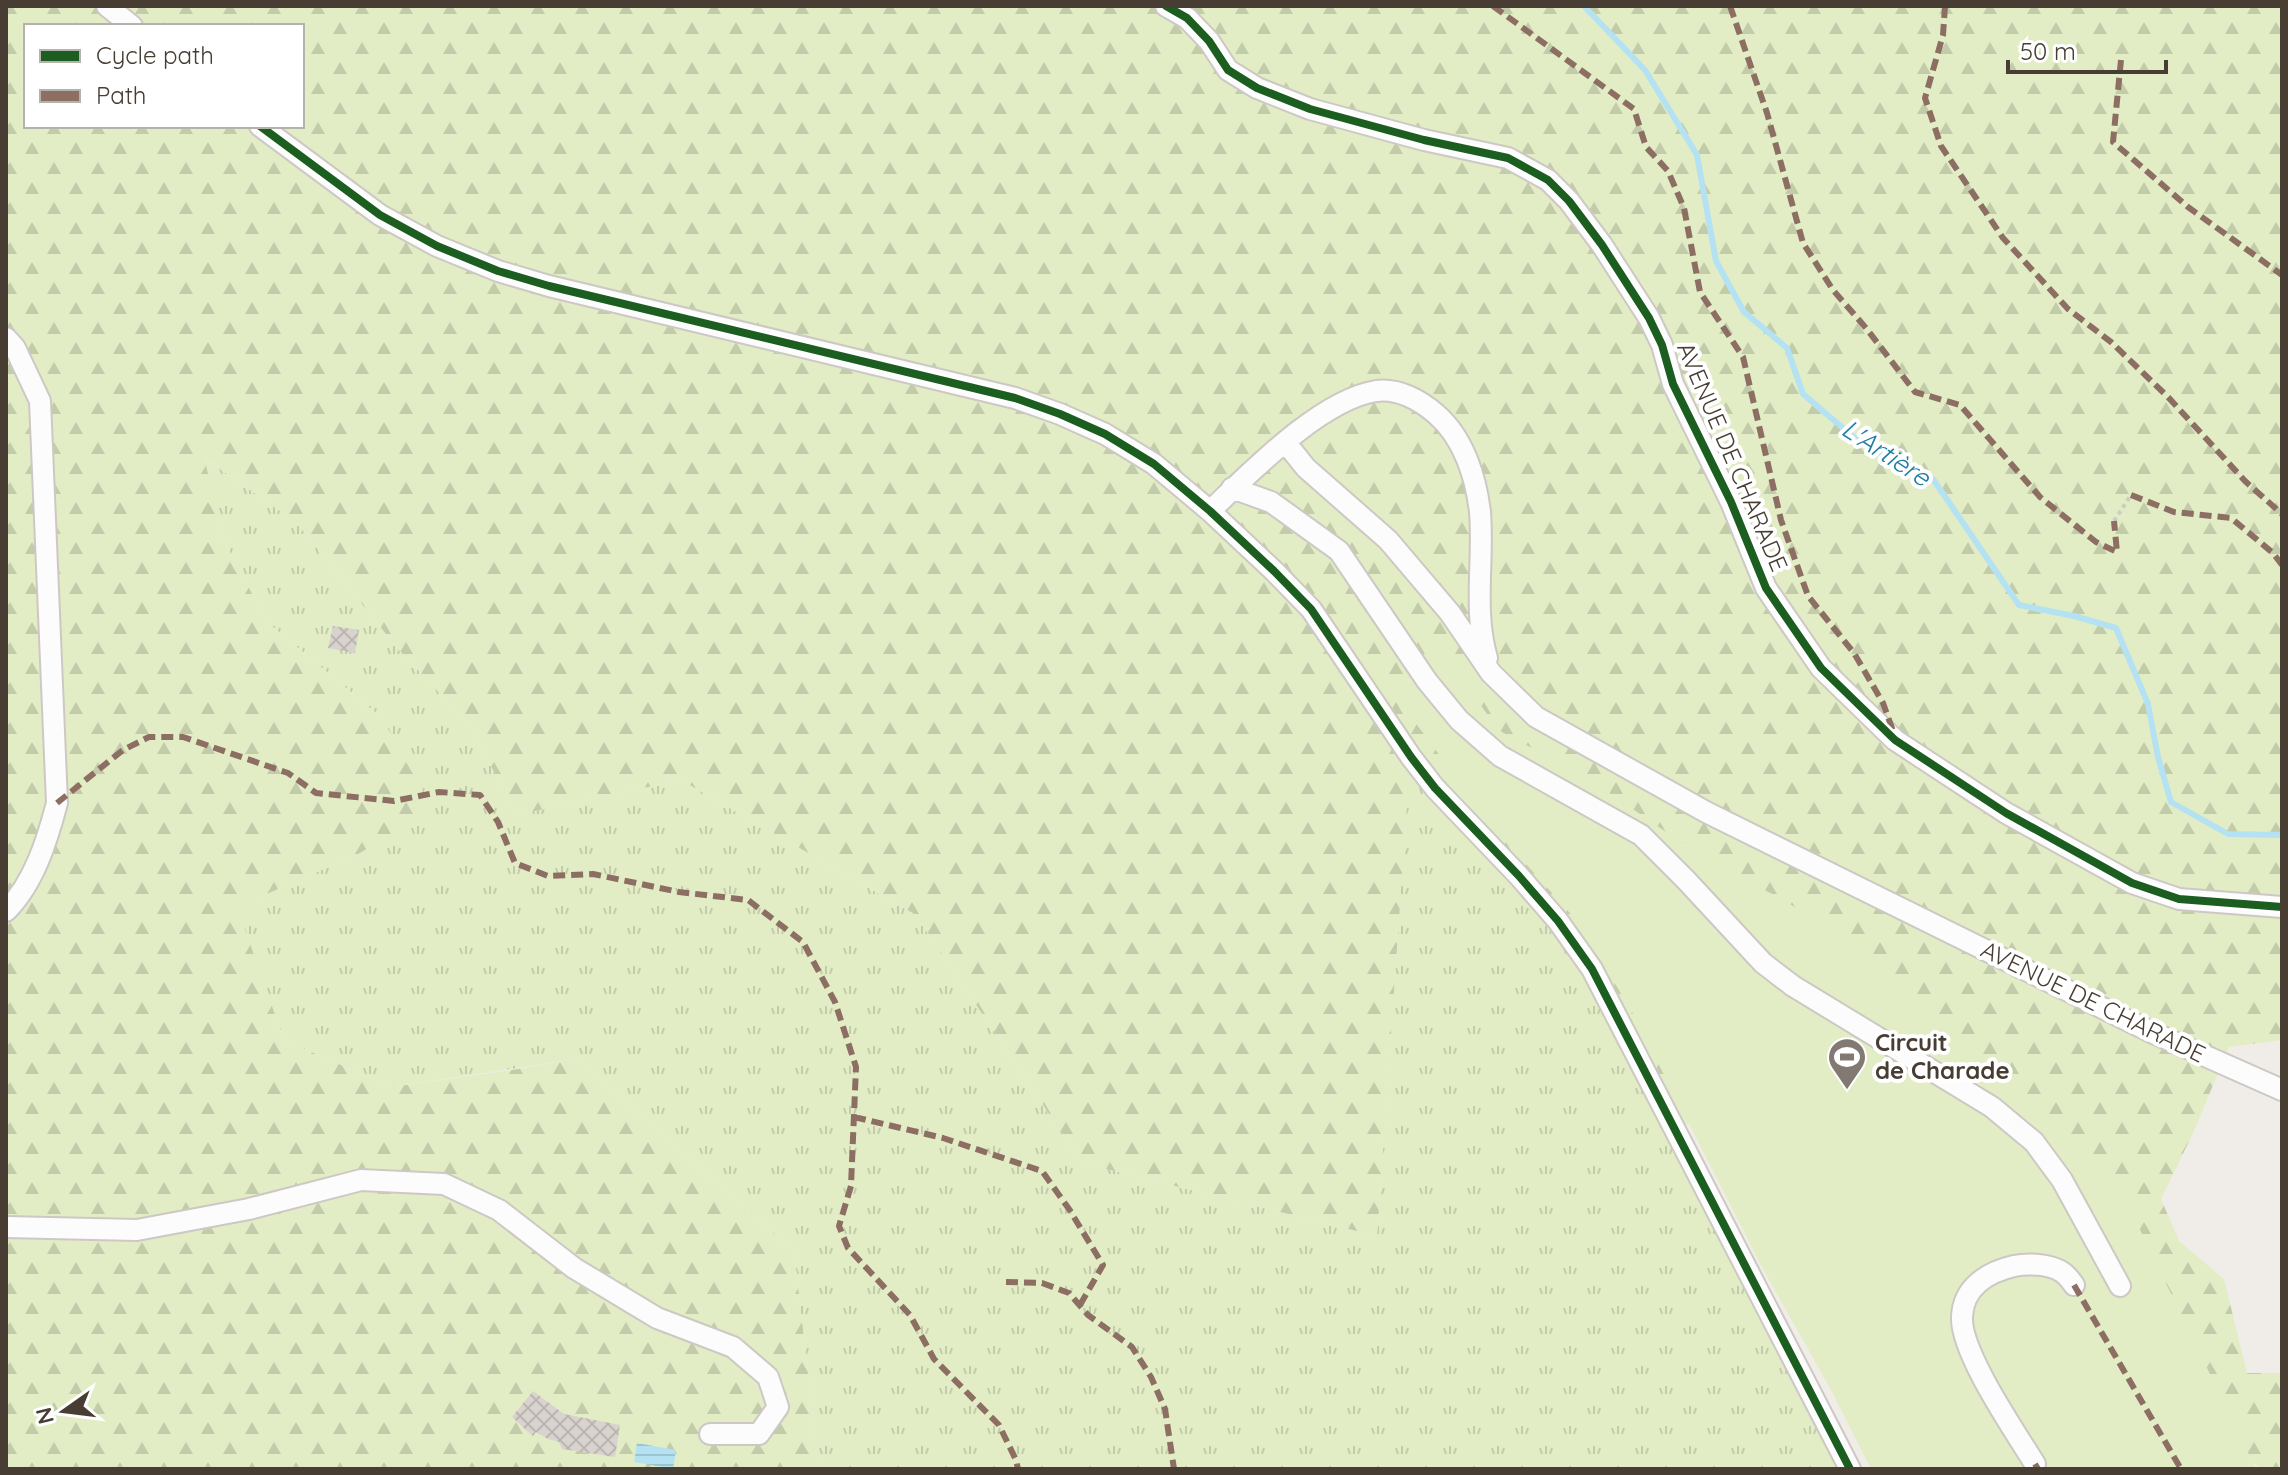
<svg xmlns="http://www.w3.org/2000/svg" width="2288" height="1475" viewBox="0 0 2288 1475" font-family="Quicksand,sans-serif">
<defs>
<pattern id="grass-tufts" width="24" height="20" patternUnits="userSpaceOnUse" patternTransform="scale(2)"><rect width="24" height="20" fill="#e2edc5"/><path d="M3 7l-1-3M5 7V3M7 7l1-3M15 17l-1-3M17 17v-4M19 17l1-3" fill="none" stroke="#c3ccaa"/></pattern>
<pattern id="forest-firs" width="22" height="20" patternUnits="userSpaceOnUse" patternTransform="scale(2)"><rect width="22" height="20" fill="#e2edc5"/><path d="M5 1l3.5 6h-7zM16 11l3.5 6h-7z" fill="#c3ccaa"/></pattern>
<pattern id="water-rules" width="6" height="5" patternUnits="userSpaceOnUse" patternTransform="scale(2)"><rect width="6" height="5" fill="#b4e2f3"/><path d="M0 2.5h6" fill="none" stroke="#9cc3d1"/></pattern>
<pattern id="building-cross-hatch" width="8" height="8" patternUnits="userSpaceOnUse" patternTransform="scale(2)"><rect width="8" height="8" fill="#d8d3cf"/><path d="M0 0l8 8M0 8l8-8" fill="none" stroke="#bbb6b2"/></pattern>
</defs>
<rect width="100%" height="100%" fill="#f0ece8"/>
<path fill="url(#grass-tufts)" d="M203,457L297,523L398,649L470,725L516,815L681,780L916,915L1082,1163L1377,1236L1410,745L1583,958L1850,1469H819L794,1251L577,1059L391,1087L284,1040L236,907L358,854L382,718L267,622L224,541Z"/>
<path fill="url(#forest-firs)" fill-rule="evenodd" d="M6,6H2282V1040L2229,1047L2193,1133L2161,1199L2179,1241L2224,1279L2247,1373H2282V1469H2262L2237,1452L1868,1001L1684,1127L1573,926L1411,746L1377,1236L1082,1163L916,915L681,780L516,815L470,725L398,649L297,523L204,457L224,541L267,622L382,718L433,809L358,854L237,907L284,1040L391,1087L518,1069L577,1059L794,1251L819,1469H6ZM26,26H302V126H26Z"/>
<path fill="#e2edc5" d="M1442,654L1500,731L1586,777L1688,847L1852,939L2112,1172L2256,1469H1871L1831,1390L1763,1269L1631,1010L1577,921L1493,827L1394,694Z"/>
<path fill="url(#water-rules)" d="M637,1443L676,1450L673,1469L634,1462Z"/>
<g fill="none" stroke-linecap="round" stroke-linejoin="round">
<path stroke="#b4e2f3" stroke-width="6" d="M1584,6L1645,70L1697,155L1716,261L1744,312L1787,348L1803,394L1857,440L1933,479L2019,605L2074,616L2116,628L2148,704L2158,757L2171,802L2228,834L2282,835"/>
</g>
<path fill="url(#building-cross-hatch)" d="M333,626L359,630L355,653L328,648Z
M533,1391L564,1414L620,1425L615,1457L562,1449L559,1442L548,1439L536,1432L533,1436L526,1430L512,1417Z"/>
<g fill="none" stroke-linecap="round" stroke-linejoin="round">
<g stroke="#cdc8c4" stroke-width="24">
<path id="minor" d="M107,6L132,26
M1166,6L1187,18L1209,41L1228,70L1257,88L1310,109L1424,140L1508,158L1548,180L1569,201L1602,245L1649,318L1662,345L1673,384L1731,502L1766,588L1821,668L1895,740L2006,813L2132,883L2179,899L2282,907
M260,126L380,215L437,246L498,271L549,286L1015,398L1060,414L1105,434L1154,464L1210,511L1274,571L1311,609L1411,757L1435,788L1519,876L1558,921L1592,969L1850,1469
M6,338L15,348L40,401L57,803C47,841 34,883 6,911
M1286,443L1306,468L1388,540L1450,613L1491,673L1536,717L1706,812L2149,1031L2282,1090
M1232,488L1271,502L1339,551L1427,681L1459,720L1500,756L1641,835L1686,880L1763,963L1793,986L1992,1107L2034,1142L2062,1180L2120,1286
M1210,511C1250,473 1320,400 1376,391C1398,388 1420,400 1436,414C1464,438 1476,478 1480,512C1484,561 1473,611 1487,658
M6,1227L137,1230L249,1209L361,1180L444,1184L499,1210L574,1268L657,1318L733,1347L768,1377L778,1407L759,1434H710
M2035,1464C2016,1433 1960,1352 1962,1317C1963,1287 1988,1272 2014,1266C2028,1263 2050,1264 2062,1272C2067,1275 2071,1281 2074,1285"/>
</g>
<path stroke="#cecac6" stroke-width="4" stroke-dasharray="4 4" stroke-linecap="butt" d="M2114,521L2131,495"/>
<use href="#minor" stroke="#fdfcfc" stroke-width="20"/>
<path stroke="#8d6e63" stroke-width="6" stroke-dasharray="12 6" stroke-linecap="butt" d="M1493,6L1634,109L1646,147L1668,171L1684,208L1700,292L1743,357L1781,520L1808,596L1854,653L1883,703L1893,731
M1730,6L1767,113L1803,243L1833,290L1866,328L1915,392L1960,405L2040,497L2096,542L2117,552L2114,521
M1945,6L1943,35L1925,98L1941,146L2003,238L2068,309L2111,342L2168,397L2245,481L2282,514
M2121,60L2113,142L2188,207L2282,275
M2131,495L2174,512L2231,518L2273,553L2282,565
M57,803L123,750L149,737H183L288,773L316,793L394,801L439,792L480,795L498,822L515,863L548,876L593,874L679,892L748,900L803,942L835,1002L856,1067L851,1186L839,1226L848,1248L910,1315L934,1359L999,1425L1016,1460L1018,1469
M854,1117L943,1138L1042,1171L1069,1209L1103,1265L1080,1305
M1006,1282L1042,1283L1069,1293L1088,1315L1132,1347L1151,1377L1165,1409L1174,1469
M2074,1285L2181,1469
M2035,1464L2038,1469"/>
<g stroke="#fff" stroke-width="13">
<path id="cycleway" d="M1166,6L1187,18L1209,41L1228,70L1257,88L1310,109L1424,140L1508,158L1548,180L1569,201L1602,245L1649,318L1662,345L1673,384L1731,502L1766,588L1821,668L1895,740L2006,813L2132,883L2179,899L2282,907
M260,126L380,215L437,246L498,271L549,286L1015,398L1060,414L1105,434L1154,464L1210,511L1274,571L1311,609L1411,757L1435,788L1519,876L1558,921L1592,969L1850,1469"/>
</g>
<use href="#cycleway" stroke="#1b5e20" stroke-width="8"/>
</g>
<defs>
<g id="stadium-pin" transform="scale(2)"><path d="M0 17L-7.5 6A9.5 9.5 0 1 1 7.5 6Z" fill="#827a72" stroke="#fff"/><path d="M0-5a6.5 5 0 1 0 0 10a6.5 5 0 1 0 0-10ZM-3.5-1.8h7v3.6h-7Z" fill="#fff"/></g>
</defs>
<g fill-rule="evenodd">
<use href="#stadium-pin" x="1847" y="1057"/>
</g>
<g text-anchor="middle" stroke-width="8" stroke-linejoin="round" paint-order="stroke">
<g font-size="24" fill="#473d33" stroke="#fff">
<text transform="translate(1732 457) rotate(67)" y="8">AVENUE DE CHARADE</text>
<text transform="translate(2093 1002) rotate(26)" y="8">AVENUE DE CHARADE</text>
</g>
<g font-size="24" font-weight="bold" fill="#473d33" stroke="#fff" text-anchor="start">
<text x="1875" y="1051">Circuit<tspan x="1875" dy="28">de Charade</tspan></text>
</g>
<g font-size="26" font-style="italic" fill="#1f7da4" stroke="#fff">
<text transform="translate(1886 453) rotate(33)" y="9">L'Artière</text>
</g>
</g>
<rect width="2288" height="1475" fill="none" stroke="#473d33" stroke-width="16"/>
<rect x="24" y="24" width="280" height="104" fill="#ffffff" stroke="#b5b1ad" stroke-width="2"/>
<rect x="40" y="50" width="40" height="12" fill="#1b5e20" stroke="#b5b1ad" stroke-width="2"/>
<text x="96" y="64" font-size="24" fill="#473d33">Cycle path</text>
<rect x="40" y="90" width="40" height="12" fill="#8d6e63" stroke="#b5b1ad" stroke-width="2"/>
<text x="96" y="104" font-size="24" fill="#473d33">Path</text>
<g transform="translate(64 1411) rotate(256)" stroke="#ffffff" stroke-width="6" paint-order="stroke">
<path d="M0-6L14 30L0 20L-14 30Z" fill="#473d33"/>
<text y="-12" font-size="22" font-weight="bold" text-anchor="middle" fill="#473d33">N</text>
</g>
<path d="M2008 60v12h158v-12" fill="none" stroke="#473d33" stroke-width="4"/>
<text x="2020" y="60" font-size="24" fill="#473d33" stroke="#ffffff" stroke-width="6" paint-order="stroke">50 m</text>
</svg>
